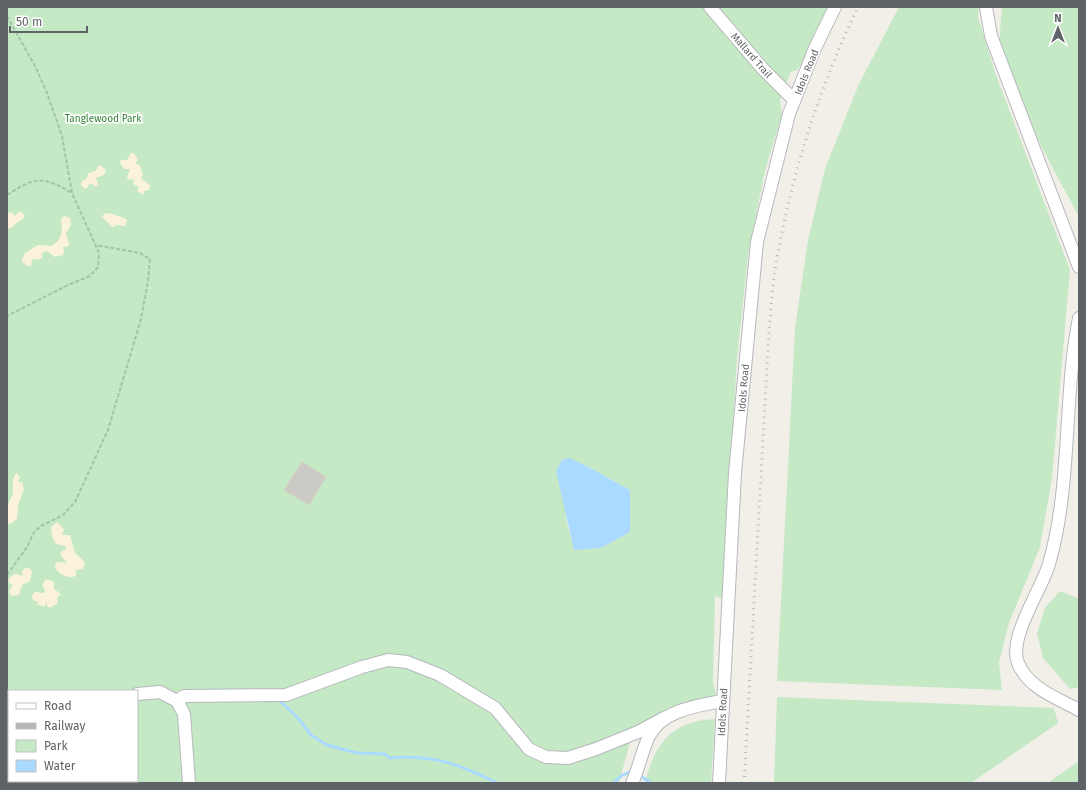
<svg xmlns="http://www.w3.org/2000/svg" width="1086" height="790" viewBox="0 0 1086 790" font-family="'Fira Sans',sans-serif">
<rect width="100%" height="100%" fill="#f1efe8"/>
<path fill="#c5e8c5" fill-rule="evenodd" d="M7,7H827L802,64L797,70L791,72L780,100L782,114L765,171L748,255L737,358L723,599L715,596L713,681L716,695L685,703L634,727L619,783H7ZM585,465L630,490V532L601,548L574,550L567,523L564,502ZM9,691H137V781H9Z
M899,7H979L978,17L996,75L1070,270L1052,478L1040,547L1009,623L999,662L1002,690L777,681L795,328L808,240L825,169L858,86Z
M1002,7H1079V217L1040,144L999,43Z
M1060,591L1079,599V687L1070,689L1043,658L1037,633L1045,608Z
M777,697L1054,708L1058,723L971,783H774Z
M715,719L711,783H645C655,743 672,721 715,719Z
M1079,761V783H1048Z"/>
<path fill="#fbf3d9" d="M131,153H134L138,160L135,163L140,166L143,174L141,178L150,185L149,190L144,191L143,195L137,191L139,187L133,184L134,179L129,180L127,177L130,169H124L120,163L121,160H127Z
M100,165L106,170L104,175L96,178L98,184L96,187L90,183L87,188L85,189L81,185L82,181L87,178L88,173L95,171Z
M19,211L25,215L23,219L16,223L13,227L7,229V213L12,212L15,216Z
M110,213C114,215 124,217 127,220L125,226L117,225L112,227L102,217L104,214Z
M64,216L70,218L71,225L66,233L69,244L67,247H63L64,252L63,255L55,257L47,251L42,253V258L38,260L32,259L31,266L26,265L22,261L24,254L38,245L51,246C64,239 62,230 61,219Z
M16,473L20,477L18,482H22L24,489L18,505L17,519L10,524L7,523C7,512 7,503 13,494V479Z
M57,522L64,529L62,535H70L75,553L85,562L83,569L76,570V576C67,579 60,575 55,568L56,562L67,563L60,554L62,551L66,549V546L56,544L52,536L51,527Z
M25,568H29L32,571L30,581L22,585L19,595L11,596L9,591L13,585L8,582L10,577L16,574L23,576L22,571Z
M46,579L54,582V589L61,594L57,598L58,603L50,608L47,606V603L44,607L37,604L38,601H34L32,598V595L35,592L44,593L45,590L42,585Z"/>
<path fill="#aadaff" d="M570,458C590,467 610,479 630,490V532L601,548L574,550L556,471L562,460Z"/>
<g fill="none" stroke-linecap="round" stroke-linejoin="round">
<path stroke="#aadaff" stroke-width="3" d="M279,700L298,718L311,735L327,745L357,753L385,754L389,758C433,754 459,764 497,783
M642,777L651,783
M613,783L621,776L632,771"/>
</g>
<path fill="#cccac5" stroke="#d6d1c6" d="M302,462L326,477L309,505L284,490Z"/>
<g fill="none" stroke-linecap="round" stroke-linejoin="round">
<g stroke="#b5b8bc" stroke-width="14">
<path id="minor" d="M710,7L763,69L794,100
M986,7L991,36L1079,267
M1079,318C1063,399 1072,484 1049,564C1041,591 1008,637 1018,663C1028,688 1057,698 1079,710
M137,694L160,692L177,701L184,714L189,783
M177,701L184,696L286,695L362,667L388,660L407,662L440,675L495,708L529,749L546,757L568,758L596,749L638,732L666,717
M7,725L9,724
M632,783C639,768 642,751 649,736C662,710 697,706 722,701
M719,783L735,473L757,242L789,114L815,48L835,7"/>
</g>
<path stroke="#9cc7a9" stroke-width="2" stroke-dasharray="4 2" stroke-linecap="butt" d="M7,16L36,68L47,93L62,136L72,193L99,253L98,267L90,276L68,285L7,316
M7,195C37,176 42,176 72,193
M7,575L27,547L34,532L41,526L63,515L75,502L108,430L141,319L148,281L150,259L140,253L96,245"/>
<use href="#minor" stroke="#fff" stroke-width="12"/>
<path stroke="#b6b7b8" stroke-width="3" stroke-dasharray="1 5" stroke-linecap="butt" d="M744,783L769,331C771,311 772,290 775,270C790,179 818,90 858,7"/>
</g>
<g text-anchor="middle" stroke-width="3.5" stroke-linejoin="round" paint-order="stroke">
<g font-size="10" fill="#5f6368" stroke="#fff">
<text transform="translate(752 55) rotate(49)" y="4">Mallard Trail</text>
<text transform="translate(806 72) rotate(-68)" y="4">Idols Road</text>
<text transform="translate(743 388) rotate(-85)" y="4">Idols Road</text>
<text transform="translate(722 712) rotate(-87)" y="4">Idols Road</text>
</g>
<g font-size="10" fill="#348238" stroke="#fff">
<text x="103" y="122">Tanglewood Park</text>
</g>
</g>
<rect width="1086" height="790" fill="none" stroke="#5f6368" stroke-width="16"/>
<rect x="8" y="690" width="130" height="92" fill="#ffffff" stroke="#bfc1c3"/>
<rect x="16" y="703" width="20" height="6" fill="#ffffff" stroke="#bfc1c3"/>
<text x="44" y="710" font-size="12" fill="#5f6368">Road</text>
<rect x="16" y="723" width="20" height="6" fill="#b6b7b8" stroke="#bfc1c3"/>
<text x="44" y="730" font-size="12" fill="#5f6368">Railway</text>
<rect x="16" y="740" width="20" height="12" fill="#c5e8c5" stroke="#bfc1c3"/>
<text x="44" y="750" font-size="12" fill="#5f6368">Park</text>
<rect x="16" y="760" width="20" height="12" fill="#aadaff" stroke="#bfc1c3"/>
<text x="44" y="770" font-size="12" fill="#5f6368">Water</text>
<g transform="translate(1058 28)" stroke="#ffffff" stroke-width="3" paint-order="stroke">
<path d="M0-3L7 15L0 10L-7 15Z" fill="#5f6368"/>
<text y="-6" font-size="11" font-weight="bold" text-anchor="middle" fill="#5f6368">N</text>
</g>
<path d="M10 26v6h77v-6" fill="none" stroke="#5f6368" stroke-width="2"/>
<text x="16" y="26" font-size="12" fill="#5f6368" stroke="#ffffff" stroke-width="3" paint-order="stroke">50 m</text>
</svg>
